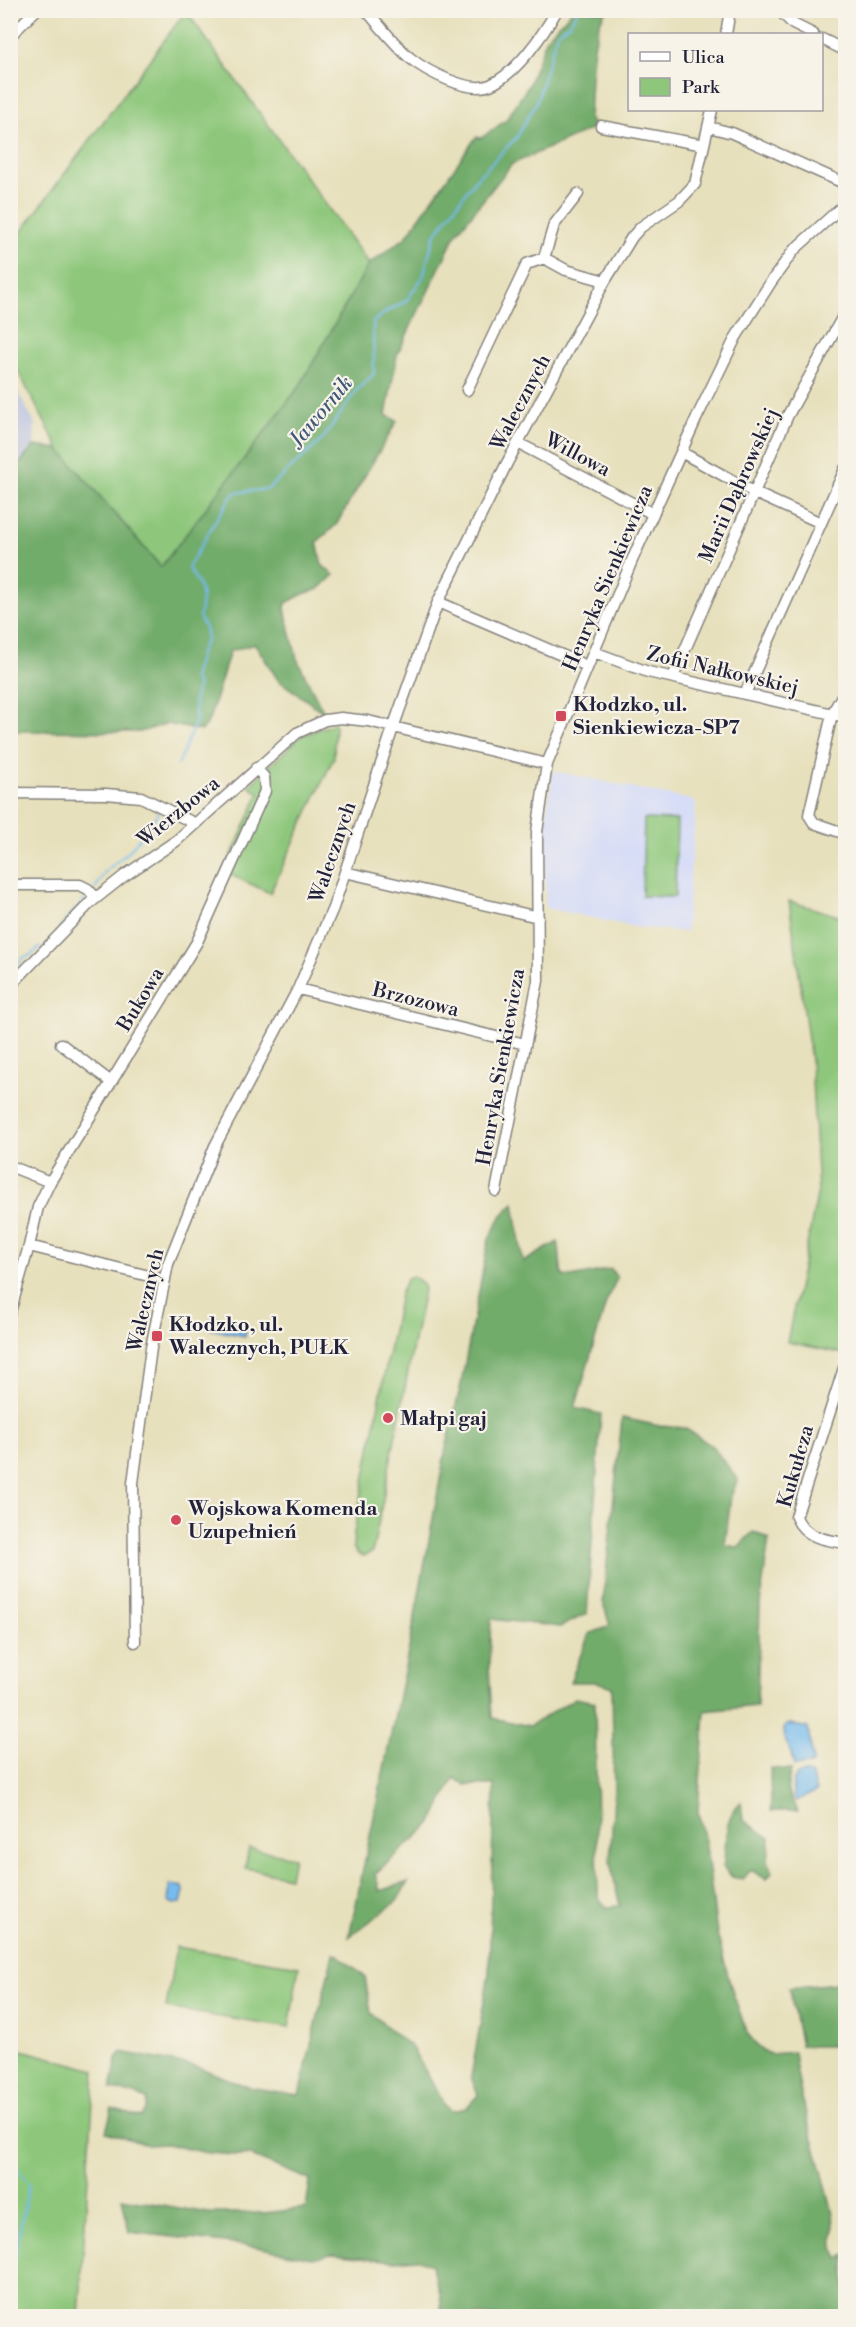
<svg xmlns="http://www.w3.org/2000/svg" width="856" height="2327" viewBox="0 0 856 2327" font-family="'Libre Bodoni',serif">
<rect width="100%" height="100%" fill="#f7f3e8"/>
<filter id="ink" filterUnits="userSpaceOnUse"><feTurbulence type="fractalNoise" baseFrequency=".0167" numOctaves="2"/><feDisplacementMap in="SourceGraphic" scale="12" xChannelSelector="R" yChannelSelector="G"/><feConvolveMatrix kernelMatrix="1 2 1 2 8 2 1 2 1" color-interpolation-filters="sRGB"/></filter>
<filter id="wash" filterUnits="userSpaceOnUse"><feTurbulence type="fractalNoise" baseFrequency=".008" numOctaves="4" result="noise"/><feDisplacementMap in="SourceGraphic" scale="24" xChannelSelector="R" yChannelSelector="G"/><feGaussianBlur stdDeviation="1.35" result="paint"/><feColorMatrix in="noise" values="0 0 0 0 0 0 0 0 0 0 0 0 0 0 0 0 0 1.4 0 .05"/><feComposite in="paint" operator="in"/></filter>
<g filter="url(#wash)">
<rect width="100%" height="100%" fill="#e7e0bc"/>
<path fill="#d2d9f9" d="M553,771L691,800L696,804L686,932L635,927L546,908L544,832Z"/>
<path fill="#bcc3de" d="M10,377L35,424L34,446L11,473Z"/>
<path fill="#8ec77b" stroke="#58745b" stroke-width="1.5" d="M186,11L369,264L299,387L161,567L59,449L11,358L10,247Z
M335,723L334,757L270,893L224,872L259,794L249,786L301,736Z
M644,819L677,820L675,897L642,896Z
M789,901L845,918V1354L787,1342L818,1191L811,1061Z
M413,1276L422,1283L424,1290L374,1545L372,1552L364,1556L358,1554L353,1548L354,1533L400,1294L407,1278Z
M249,1848L294,1857L290,1877L245,1868Z
M176,1947L299,1966L289,2028L166,2008Z
M11,2047L95,2070L79,2316H11Z"/>
<path fill="#72ac6b" stroke="#4a6753" stroke-width="1.5" d="M572,11H606C590,33 591,90 589,119L596,127L512,164L456,234L397,355L386,415L397,421L336,525L317,542L322,565L334,575L319,589L303,594L286,603L285,609L297,659L324,713L278,680L255,644L230,651L209,720L201,731L167,724L140,732L11,731V473L34,446L59,449L161,567L299,387L369,264L406,237L476,137L481,138L506,120L528,86L547,37Z
M514,1203L523,1262L558,1242C561,1254 559,1265 563,1276L571,1277L611,1269L617,1278L606,1303L575,1408L601,1414L587,1614L560,1627L491,1619L489,1666L492,1718L530,1726L575,1698L595,1702L598,1898L607,1907L620,1906L610,1862L614,1796L612,1687L597,1682H570L589,1634L610,1626L603,1602L622,1418L660,1426L685,1428L712,1446L738,1479L731,1496L725,1545L738,1547L753,1532L769,1539L760,1604L757,1706L705,1711L698,1811L706,1846L717,1933L731,1987L747,2033L762,2051L770,2054L794,2052C800,2108 821,2159 833,2214C836,2230 830,2244 838,2259L845,2255V2316H442L440,2293L431,2265L417,2259L394,2261L332,2254L312,2258L251,2246L129,2232L122,2198L208,2213H264L306,2208L310,2180L251,2156L207,2153L167,2144L148,2145L106,2132L112,2108L141,2117L146,2109L147,2099L132,2093L111,2089L117,2058L122,2052L198,2067L248,2087L299,2095L333,1954L338,1955L365,1977L371,2013L412,2048L441,2098L443,2104L451,2111L466,2108L478,2095L471,2077L489,1973L494,1785H466L454,1778L432,1823L375,1874L380,1891L408,1882L397,1901L349,1937L411,1638L445,1453L461,1384L489,1238L502,1215Z
M770,1768L791,1770C784,1797 788,1789 798,1811H771Z
M741,1802L743,1820L770,1838L768,1861L772,1873L766,1879L751,1870L743,1879L732,1877L723,1867C728,1843 721,1820 741,1802Z
M845,1982V2046H801L789,1988Z"/>
<path fill="#77bcee" stroke="#4c6f94" stroke-width="1.5" d="M212,1317L247,1324L245,1336L210,1329Z
M790,1724L808,1728L813,1762L810,1765L794,1766L790,1749L785,1740L784,1729L786,1725Z
M805,1773L811,1774L817,1791L796,1801C792,1794 791,1782 797,1775Z
M170,1885L183,1887L184,1891L181,1903L174,1904L168,1901Z"/>
<g fill="none" stroke-linecap="round" stroke-linejoin="round">
<path stroke="#77bcee" stroke-width="2" d="M178,765L196,720L194,699L198,686L193,677L202,648L207,639L205,628L199,617C205,595 201,586 188,568L216,520L234,493L268,489L322,440L357,390L374,374L373,322L386,312L406,301L423,277L434,236L475,180L517,137L537,101L557,33L570,23L578,10
M95,889L104,873L131,849L160,811
M59,928L85,900
M10,975L24,957L31,955L40,947
M10,2295L19,2234L29,2184L16,2167"/>
</g>
</g>
<g filter="url(#ink)">
<g fill="none" stroke-linecap="round" stroke-linejoin="round">
<g stroke="#84817c" stroke-width="13">
<path id="minor" d="M366,10C380,26 394,44 410,58C426,71 469,94 490,85C516,74 543,35 557,10
M779,10L793,24L813,34
M726,34L730,10
M10,36L36,10
M822,39L846,51
M601,126L704,145
M709,127L732,133L846,184
M544,258L554,225L578,194
M467,390L527,264L544,258L566,270L605,281
M518,443L653,514
M681,452L755,493L821,523
M438,602L587,666
M594,652L648,672L846,717
M673,677L788,415L846,311
M846,689L832,714L809,815L814,823L846,834
M745,694L846,467
M10,793L106,794L141,797L196,824
M345,872L538,917
M10,885H80L88,889L96,898
M10,986L90,903L124,876L176,841L297,733L325,720L341,718L368,721L547,764
M298,989L525,1044
M61,1044L111,1082
M10,1166L50,1182
M496,1191L538,981L537,832L547,764L633,558L697,417L736,337L771,282L794,250L846,203
M29,1246L38,1207L50,1182L197,942L265,791L264,777L256,768
M10,1312L29,1246L165,1280
M844,1368L796,1517C805,1538 825,1540 846,1543
M135,1642L133,1483L151,1348L168,1264L215,1146L298,989L333,908L393,728L438,602L507,463L605,281L632,237L641,227L679,201L695,184L712,110"/>
</g>
<use href="#minor" stroke="#fff" stroke-width="10"/>
</g>
</g>
<g fill="#d1495b" stroke="#f7f3e8" stroke-width="2">
<rect x="555" y="710" width="12" height="12" rx="3"/>
<rect x="151" y="1330" width="12" height="12" rx="3"/>
<circle cx="388" cy="1418" r="6"/>
<circle cx="176" cy="1520" r="6"/>
</g>
<g text-anchor="middle" stroke-width="4.5" stroke-linejoin="round" paint-order="stroke">
<g font-size="20" fill="#22223b" stroke="#f7f3e8">
<text transform="translate(520 402) rotate(-62)" y="7">Walecznych</text>
<text transform="translate(578 454) rotate(28)" y="7">Willowa</text>
<text transform="translate(738 485) rotate(-66)" y="7">Marii Dąbrowskiej</text>
<text transform="translate(607 578) rotate(-67)" y="7">Henryka Sienkiewicza</text>
<text transform="translate(723 670) rotate(13)" y="7">Zofii Nałkowskiej</text>
<text transform="translate(178 811) rotate(-39)" y="7">Wierzbowa</text>
<text transform="translate(332 852) rotate(-71)" y="7">Walecznych</text>
<text transform="translate(140 999) rotate(-59)" y="7">Bukowa</text>
<text transform="translate(416 999) rotate(14)" y="7">Brzozowa</text>
<text transform="translate(500 1067) rotate(-80)" y="7">Henryka Sienkiewicza</text>
<text transform="translate(145 1300) rotate(-77)" y="7">Walecznych</text>
<text transform="translate(795 1466) rotate(-74)" y="7">Kukułcza</text>
</g>
<g font-size="20" font-weight="bold" fill="#22223b" stroke="#f7f3e8" text-anchor="start">
<text x="573" y="711">Kłodzko, ul.<tspan x="573" dy="23">Sienkiewicza-SP7</tspan></text>
<text x="169" y="1331">Kłodzko, ul.<tspan x="169" dy="23">Walecznych, PUŁK</tspan></text>
<text x="400" y="1425">Małpi gaj</text>
<text x="188" y="1515">Wojskowa Komenda<tspan x="188" dy="23">Uzupełnień</tspan></text>
</g>
<g font-size="21" font-style="italic" fill="#40587a" stroke="#f7f3e8">
<text transform="translate(321 411) rotate(-50)" y="7">Jawornik</text>
</g>
</g>
<rect width="856" height="2327" fill="none" stroke="#f7f3e8" stroke-width="36"/>
<rect x="628" y="33" width="195" height="78" fill="#f7f3e8" stroke="#a29fa3" stroke-width="1.5"/>
<rect x="640" y="52" width="30" height="9" fill="#ffffff" stroke="#a29fa3" stroke-width="1.5"/>
<text x="682" y="63" font-size="18" fill="#22223b">Ulica</text>
<rect x="640" y="78" width="30" height="18" fill="#8ec77b" stroke="#a29fa3" stroke-width="1.5"/>
<text x="682" y="93" font-size="18" fill="#22223b">Park</text>
</svg>
